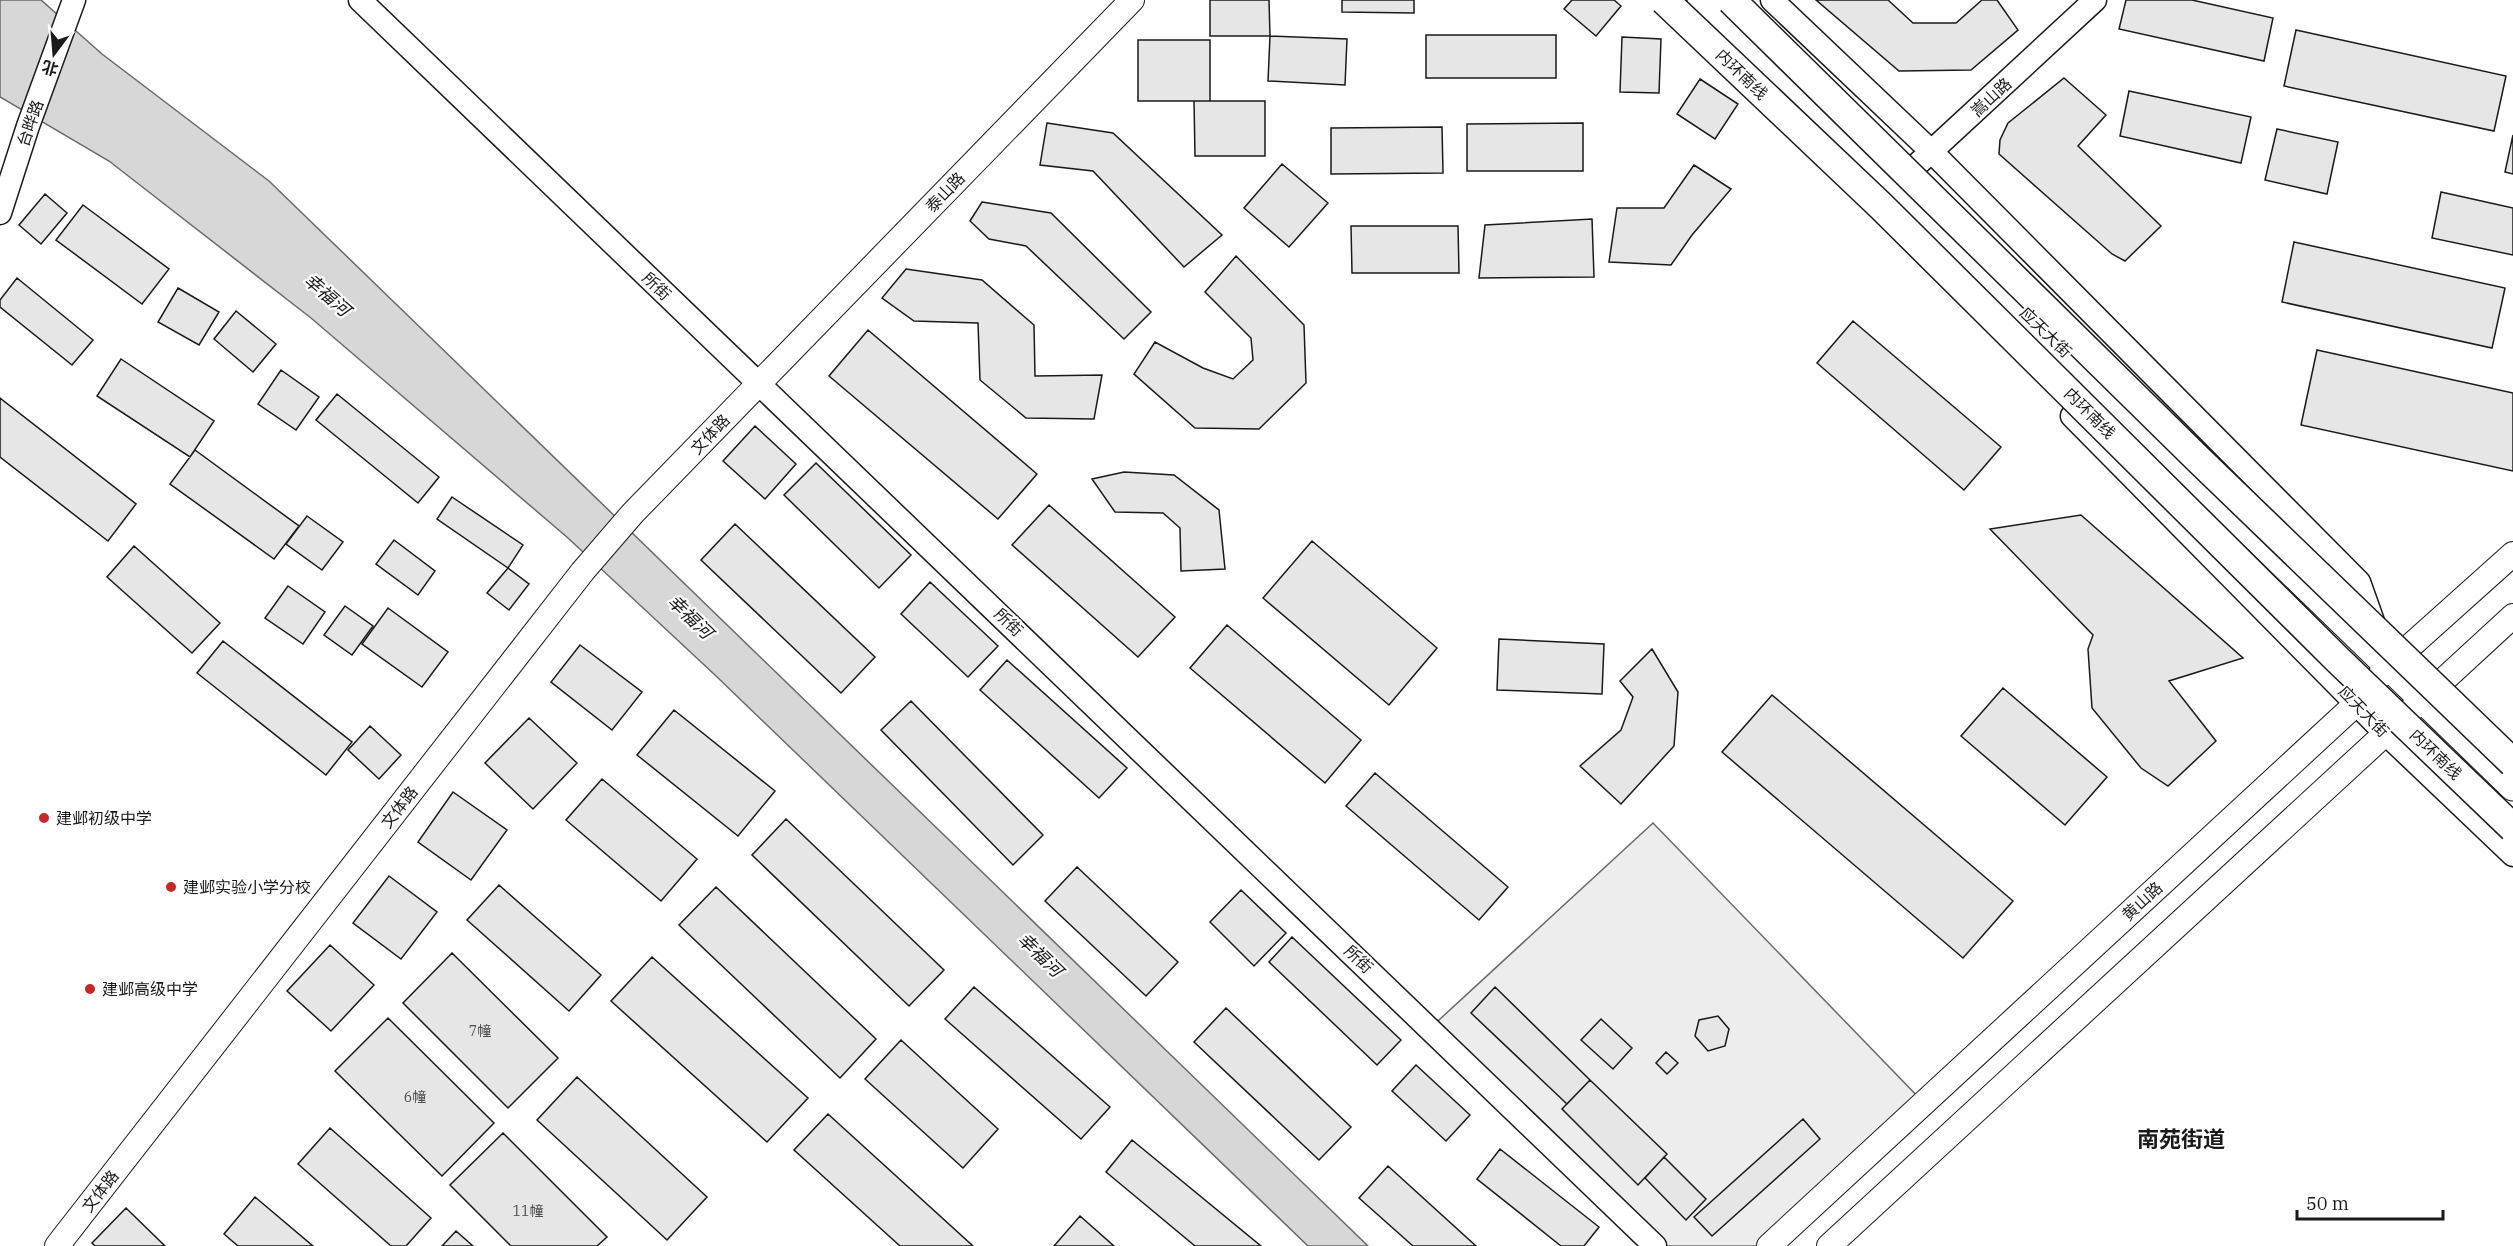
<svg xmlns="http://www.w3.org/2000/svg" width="2513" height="1246" viewBox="0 0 2513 1246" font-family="'IBM Plex Serif','Noto Sans SC',serif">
<rect width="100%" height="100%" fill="#fff"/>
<path fill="#ededed" stroke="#6a6a6a" stroke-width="1.5" d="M1653,823L1924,1103L1769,1246H1654L1427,1031Z"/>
<path fill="#d7d7d7" stroke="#6a6a6a" stroke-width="1.5" d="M0,0H41L102,54L269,181L1368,1246H1308L715,675L568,538L311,318L109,161L0,97Z"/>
<path fill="#e6e6e6" stroke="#1a1a1a" stroke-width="1.5" d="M1210,0H1269L1270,36H1210Z
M1342,0H1414V13L1342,12Z
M1572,0H1614L1621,6L1596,36L1564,9Z
M1816,0H1888L1913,23H1956L1982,0H1997L2018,30L1971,70L1899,71Z
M2126,0H2192L2273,18L2264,61L2119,29Z
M2296,30L2506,76L2494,131L2284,86Z
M1426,35H1556V78H1426Z
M1270,36L1347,39L1345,85L1268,81Z
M1622,37L1661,39L1659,93L1620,92Z
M1138,40H1210V101H1138Z
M2064,78L2106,115L2078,146L2161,226L2125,261L2112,254L1999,154L2000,140L2008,123Z
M1700,79L1738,104L1715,139L1677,114Z
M2129,91L2251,117L2241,163L2120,136Z
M1194,101H1265V156H1195Z
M1047,123L1113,133L1222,235L1184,267L1093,171L1040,165Z
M1583,123V171H1467V124Z
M1442,127L1443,173L1331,174V128Z
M2277,129L2338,142L2327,194L2265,180Z
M2513,135V174L2505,172Z
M1282,164L1328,203L1289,247L1244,208Z
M1694,165L1731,189L1692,235L1671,265L1609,262L1617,208H1664Z
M2441,192L2513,208V255L2432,238Z
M45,194L67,213L41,244L19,225Z
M982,202L1051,213L1151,312L1124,339L1026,246L989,239L970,221Z
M83,205L169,269L142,304L56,240Z
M1592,219L1594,277L1479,278L1485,225Z
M1351,226H1458L1459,273H1352Z
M2294,242L2505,288L2492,348L2282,302Z
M1236,256L1304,325L1306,383L1259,429L1195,428L1134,374L1155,342L1203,368L1233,379L1253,360L1251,338L1205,292Z
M906,269L982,280L1034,325L1035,376L1102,375L1094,419L1026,418L980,380L978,323L914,321L882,298Z
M17,278L93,340L72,365L0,307V300Z
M178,288L219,312L199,345L158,322Z
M236,311L276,344L253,372L214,339Z
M1853,321L2001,447L1964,490L1817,363Z
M868,330L1037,474L998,519L829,376Z
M2317,350L2513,393V471L2301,425Z
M121,359L214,421L190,457L97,396Z
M281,370L319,397L296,430L258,404Z
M337,394L439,477L418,503L316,420Z
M0,398L136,504L108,541L0,457Z
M755,426L796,464L765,499L723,461Z
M195,450L299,526L274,559L170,484Z
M816,463L911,555L879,588L784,495Z
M1124,472L1174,475L1219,510L1225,569L1181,571L1180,528L1163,513L1115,512L1092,479Z
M452,497L523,545L508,568L437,519Z
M1049,505L1175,617L1138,657L1012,545Z
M2081,515L2243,658L2169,681L2216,741L2168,786L2141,768L2092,708L2088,649L2093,635L1990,529Z
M307,516L343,542L322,570L286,544Z
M735,524L875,657L841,693L701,560Z
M394,540L435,571L418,595L376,564Z
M1312,541L1437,648L1389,705L1263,598Z
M134,546L220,623L192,653L107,577Z
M508,568L529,584L509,610L487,593Z
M930,582L998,646L968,677L901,614Z
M288,586L325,612L303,644L265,618Z
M345,606L373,626L352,655L324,635Z
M388,608L448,652L422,687L362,644Z
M1227,625L1361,740L1325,783L1190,668Z
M1499,639L1604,644L1602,694L1497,690Z
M223,641L352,742L326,775L197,673Z
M580,645L642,692L612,730L551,682Z
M1652,649L1678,692L1674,746L1621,804L1580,766L1621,730L1633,697L1620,681Z
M1007,660L1127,768L1099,798L980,690Z
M2003,688L2107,777L2065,825L1961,736Z
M1772,695L2013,901L1963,958L1722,752Z
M911,701L1043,835L1013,865L881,730Z
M674,710L775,791L738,836L637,755Z
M529,718L577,763L533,809L485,763Z
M370,726L401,755L379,779L348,750Z
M1375,773L1508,887L1479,920L1346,806Z
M602,779L697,859L661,901L566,820Z
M453,792L507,830L471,880L418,842Z
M786,819L944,970L909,1006L752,855Z
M1077,867L1178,962L1146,996L1045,901Z
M389,876L437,912L401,959L353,923Z
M499,885L601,975L569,1011L467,920Z
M716,887L876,1039L840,1078L679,925Z
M1241,890L1286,933L1254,966L1210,922Z
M1292,937L1401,1040L1377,1065L1269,962Z
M330,945L374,985L331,1031L287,991Z
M452,953L558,1058L508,1108L403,1003Z
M652,957L808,1098L767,1142L611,1001Z
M974,987L1110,1107L1081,1139L945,1019Z
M1495,987L1590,1080L1567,1104L1471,1013Z
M1226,1008L1351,1127L1319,1160L1194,1042Z
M1718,1016L1729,1029L1725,1046L1708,1051L1695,1036L1699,1020Z
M388,1018L494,1123L442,1176L335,1071Z
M1601,1019L1632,1048L1613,1069L1581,1040Z
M901,1040L998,1129L963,1168L865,1079Z
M1666,1052L1678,1063L1667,1074L1656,1063Z
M1416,1065L1470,1115L1446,1141L1392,1091Z
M577,1077L707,1197L667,1240L537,1120Z
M1590,1080L1667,1154L1638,1185L1562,1109Z
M828,1114L973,1246H900L794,1150Z
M1803,1119L1820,1139L1712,1236L1694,1217Z
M330,1128L431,1218L406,1246H391L298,1164Z
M503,1133L607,1237L597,1246H511L450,1185Z
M1132,1140L1261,1246H1195L1106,1172Z
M1500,1149L1599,1227L1584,1246H1561L1477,1179Z
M1664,1157L1706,1199L1686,1220L1645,1178Z
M1388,1166L1476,1246H1413L1359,1198Z
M255,1197L313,1246H238L224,1234Z
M126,1208L165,1246H95L92,1243Z
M1080,1216L1114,1246H1054Z
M456,1231L473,1246H442Z"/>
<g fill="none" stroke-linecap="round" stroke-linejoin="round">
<g stroke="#1a1a1a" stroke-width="25">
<path id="tertiary" d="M360,0L1655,1246
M1772,0L1932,152L2359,582L2376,630
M1896,184L2095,0
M0,213L28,126L74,0
M2072,416L2385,733L2513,855"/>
</g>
<g stroke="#1a1a1a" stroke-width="26">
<path id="secondary" d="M57,1246L583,571L633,513L1132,0
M1769,1246L2357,703L2388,666L2513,554
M1829,1246L2513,616"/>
</g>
<g stroke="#1a1a1a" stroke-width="29">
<path id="primary" d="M1701,0L2513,787"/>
</g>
<use href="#tertiary" stroke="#fff" stroke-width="22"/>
<use href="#secondary" stroke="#fff" stroke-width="24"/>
<use href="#primary" stroke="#fff" stroke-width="27"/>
<g stroke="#1a1a1a" stroke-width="31" stroke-linecap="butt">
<path id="trunk-bridge" d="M1664,0L1881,206L2338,660L2513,828
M1731,0L2199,460L2513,763"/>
</g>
<use href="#trunk-bridge" stroke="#fff" stroke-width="28"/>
</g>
<g fill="#c62828" stroke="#fff" stroke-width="2">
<circle cx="44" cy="818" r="6"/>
<circle cx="171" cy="887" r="6"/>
<circle cx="90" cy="989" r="6"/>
</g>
<g text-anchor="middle" stroke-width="4.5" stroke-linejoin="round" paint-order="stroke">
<g font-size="14" fill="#4d4d4d">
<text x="480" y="1036">7幢</text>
<text x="415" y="1102">6幢</text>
<text x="528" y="1216">11幢</text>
</g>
<g font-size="16" fill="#1a1a1a" stroke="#fff">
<text transform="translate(1742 74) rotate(44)" y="6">内环南线</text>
<text transform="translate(1991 97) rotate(-43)" y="6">嵩山路</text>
<text transform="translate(30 123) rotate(-71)" y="6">台晔路</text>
<text transform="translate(945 192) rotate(-46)" y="6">泰山路</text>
<text transform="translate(657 286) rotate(44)" y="6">所街</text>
<text transform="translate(2046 332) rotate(44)" y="6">应天大街</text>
<text transform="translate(2090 413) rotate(45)" y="6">内环南线</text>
<text transform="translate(710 434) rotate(-46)" y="6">文体路</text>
<text transform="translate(1009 622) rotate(44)" y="6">所街</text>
<text transform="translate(2364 711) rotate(46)" y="6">应天大街</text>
<text transform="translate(2436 754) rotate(44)" y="6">内环南线</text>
<text transform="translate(399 807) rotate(-52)" y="6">文体路</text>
<text transform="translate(2142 901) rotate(-43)" y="6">黄山路</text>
<text transform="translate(1359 959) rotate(44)" y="6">所街</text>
<text transform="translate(100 1191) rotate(-52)" y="6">文体路</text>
</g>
<g font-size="16" fill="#1a1a1a" stroke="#fff" text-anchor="start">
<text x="56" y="824">建邺初级中学</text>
<text x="183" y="893">建邺实验小学分校</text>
<text x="102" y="995">建邺高级中学</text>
</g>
<g font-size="18" font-style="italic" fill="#1a1a1a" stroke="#fff">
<text transform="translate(327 295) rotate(41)" y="6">幸福河</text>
<text transform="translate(690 617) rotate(44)" y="6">幸福河</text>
<text transform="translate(1040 955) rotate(44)" y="6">幸福河</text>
</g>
<g font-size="22" font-weight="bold" fill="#1a1a1a" stroke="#fff">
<text x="2181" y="1147">南苑街道</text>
</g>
</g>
<g transform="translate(54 54) rotate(196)" stroke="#ffffff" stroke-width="4.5" paint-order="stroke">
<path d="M0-4.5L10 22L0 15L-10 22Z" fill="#1a1a1a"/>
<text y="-9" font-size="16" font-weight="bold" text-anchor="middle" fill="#1a1a1a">北</text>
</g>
<path d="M2297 1210v9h146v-9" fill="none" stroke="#1a1a1a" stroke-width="3"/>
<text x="2306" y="1210" font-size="18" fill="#1a1a1a" stroke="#ffffff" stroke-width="4.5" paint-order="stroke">50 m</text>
</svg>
